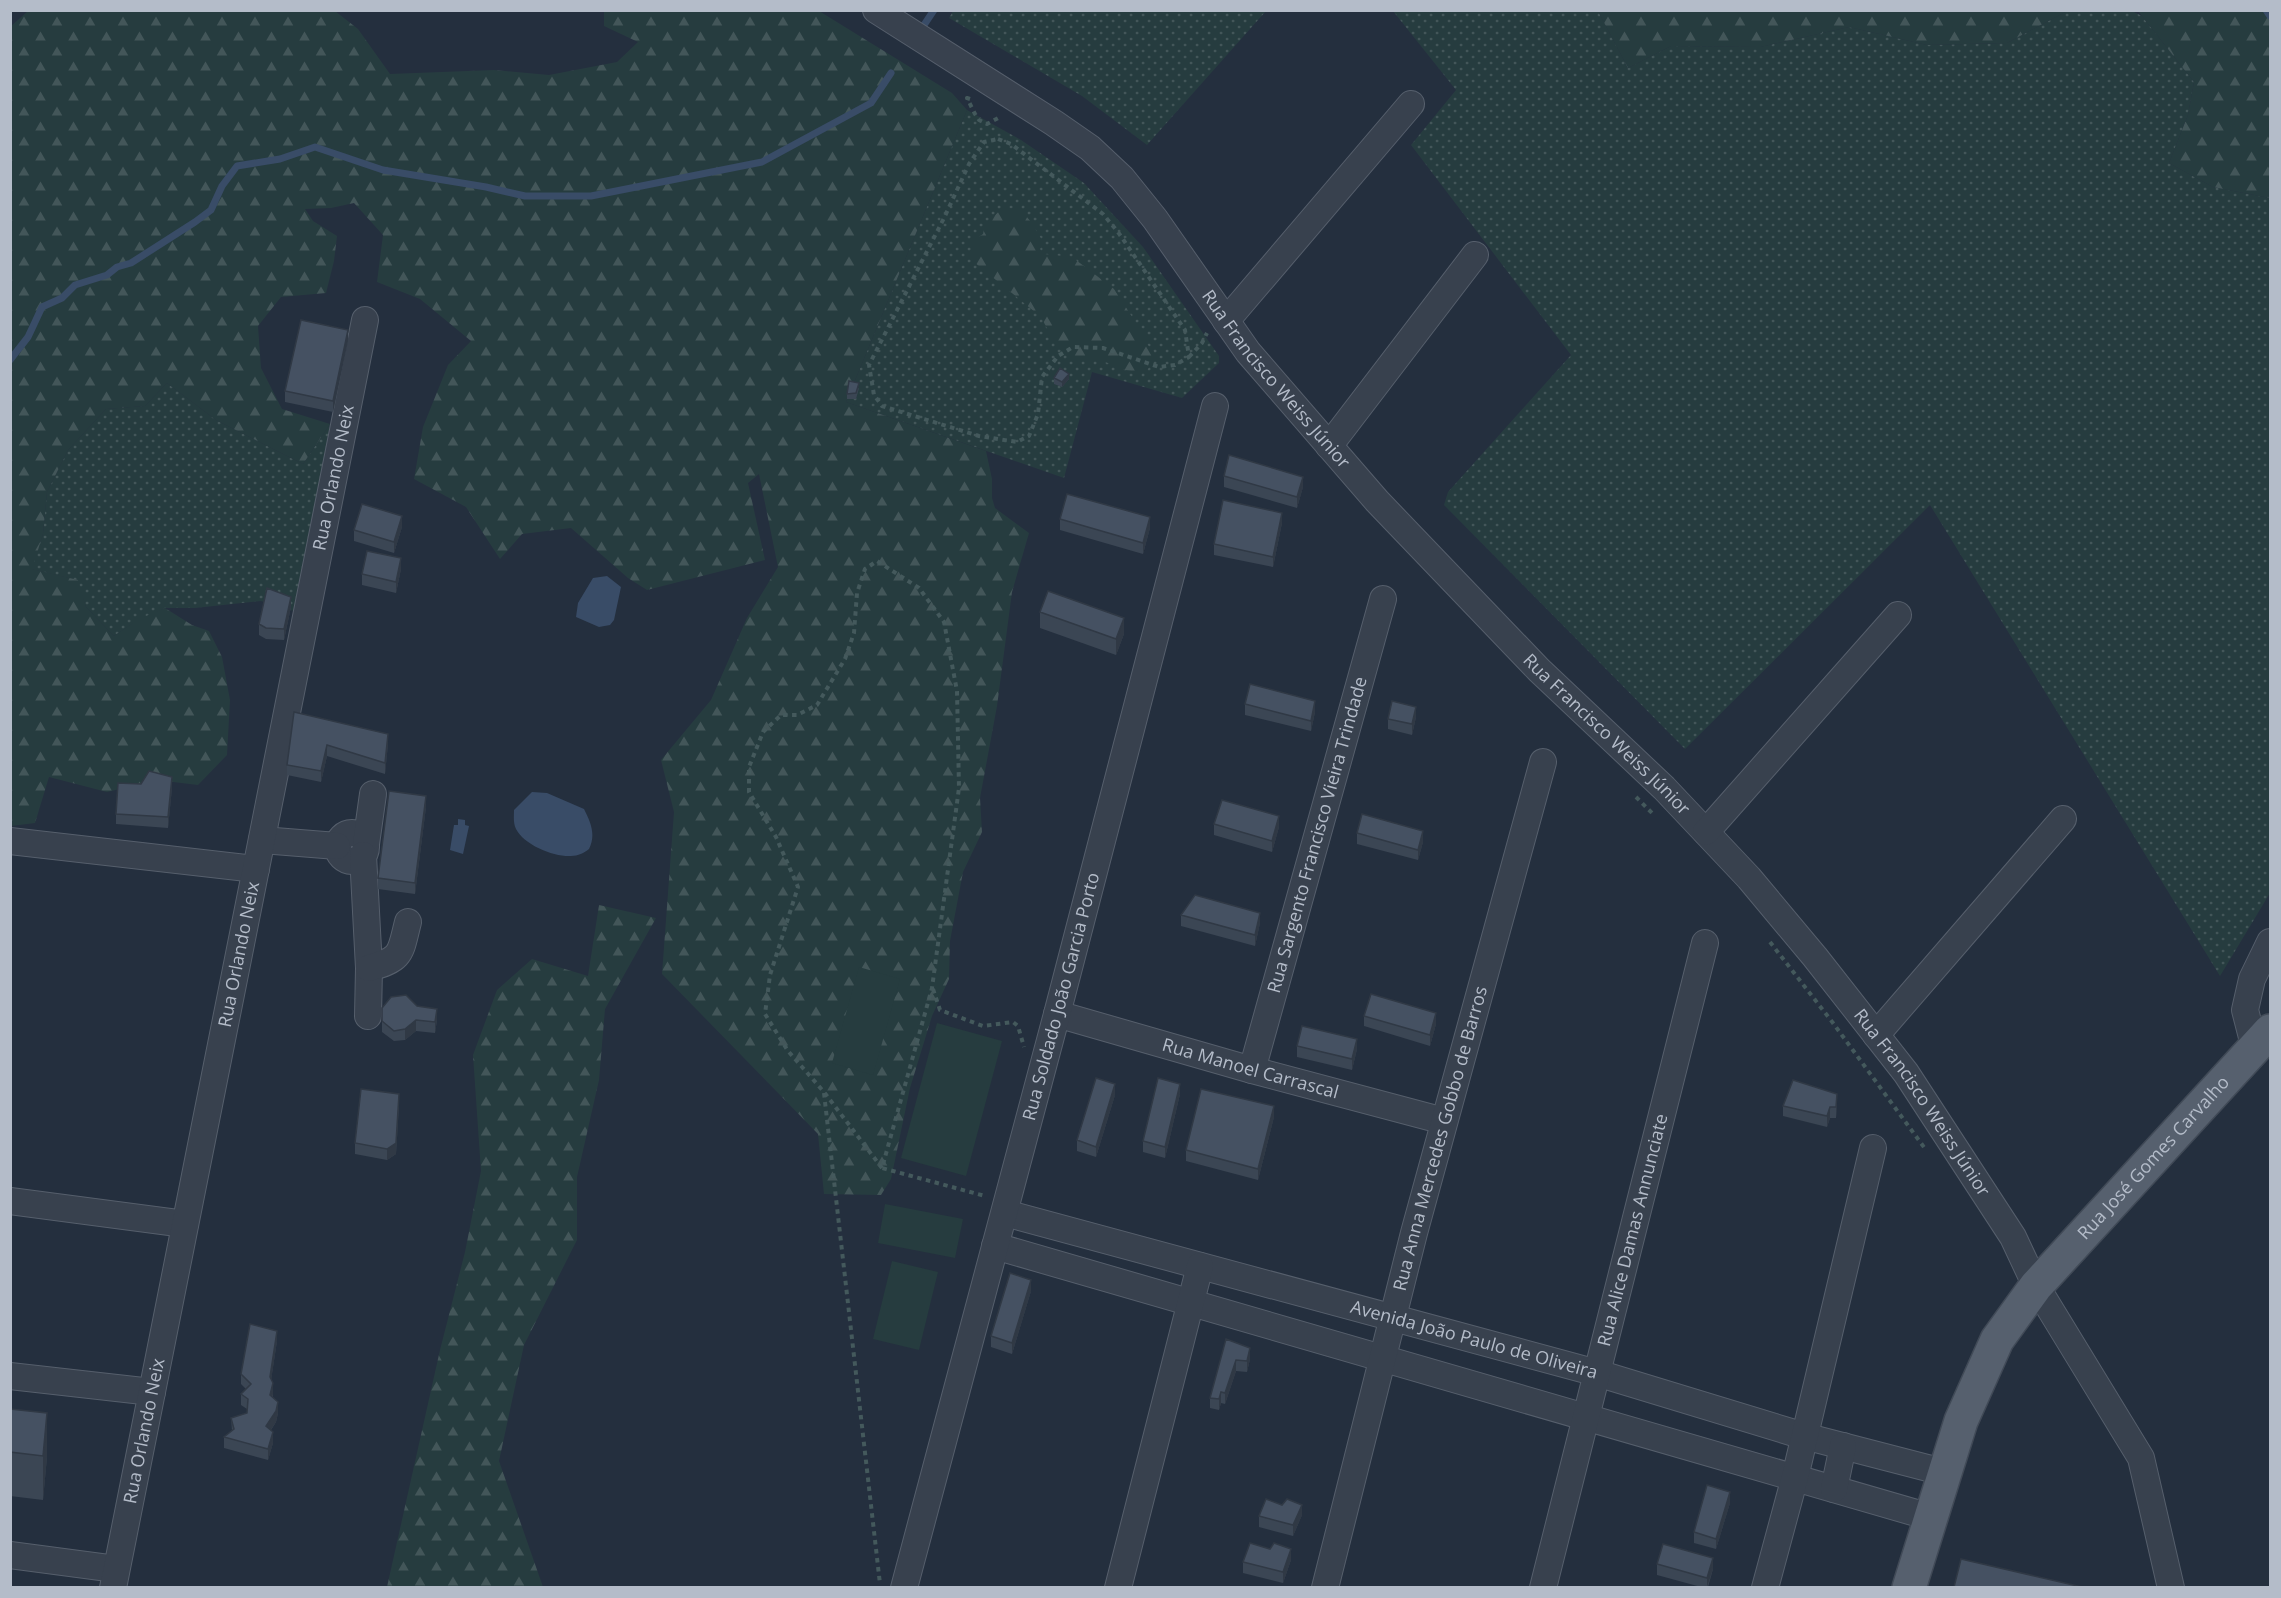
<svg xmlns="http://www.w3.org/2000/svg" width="2281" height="1598" viewBox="0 0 2281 1598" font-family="'Open Sans',sans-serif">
<defs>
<pattern id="grass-dots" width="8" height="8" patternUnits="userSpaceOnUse" patternTransform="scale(1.5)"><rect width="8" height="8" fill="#263c3f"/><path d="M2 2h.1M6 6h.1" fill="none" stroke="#435659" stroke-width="1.8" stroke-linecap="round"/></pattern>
<pattern id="forest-firs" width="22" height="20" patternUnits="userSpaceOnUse" patternTransform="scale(1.5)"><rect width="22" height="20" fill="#263c3f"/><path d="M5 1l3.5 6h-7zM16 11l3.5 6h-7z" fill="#435659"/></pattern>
</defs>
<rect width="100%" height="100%" fill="#242f3e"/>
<path fill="url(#grass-dots)" d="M953,11V10L1266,11L1147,145L1082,96L949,18Z
M1393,11H1598L1628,68L1671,46L1760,47L1849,27L1927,45L2007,43L2067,11H2132L2142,16L2194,82L2188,115L2169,163L2213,187L2270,198V893L2220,976L1930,505L1685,749L1444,505L1448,492L1571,355L1411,145L1456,90Z
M967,110L1021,140L1084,183L1143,247L1219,356V363L1182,398L1092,372L1064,478L846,402Z
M167,383L216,420L303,464L330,424L297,612L261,601L195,608H165L132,624L114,636L86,607L77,580L31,569L43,534L47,492L68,450L106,409L145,406Z"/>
<path fill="url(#forest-firs)" d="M28,11H335L358,29L390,74L494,70L549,75L617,62L638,42L604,26V11H819L952,93L967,110L846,402L986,451L992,479V498L995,508L1029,533L1012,592L997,706L980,798L982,832L963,872L950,941L949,979L932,1016L910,1088L891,1179L881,1195L824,1194L818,1134L662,974L674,812L661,760L711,700L747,618L778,567L759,474L748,483L765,560L647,590L628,578L571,528L522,534L500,559L466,507L414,479L423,427L448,365L471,341L420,299L377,282L383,235L354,203L331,208L305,209L313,221L337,236L334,261L326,293L281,297L258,326L261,368L282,409L330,424L303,464L216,420L167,383L145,406L106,409L68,450L47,492L43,534L32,569L78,580L86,607L114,636L139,619L165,608L192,625L209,631L222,657L230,700L227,755L198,785L157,780L107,792L49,777L35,823L11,826L10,27Z
M1598,11H2067L2007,43L1927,45L1849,27L1760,47L1671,46L1628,68Z
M2138,11H2270V198L2213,187L2169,163L2188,115L2194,82Z
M1004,207C1030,211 1031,224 1044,243L1040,249L1044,254L1072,257L1114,289L1136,323L1144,330L1147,344L1154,352L1155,359L1145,373L1125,370L1103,361H1075L1057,347L1041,317L974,262L971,243L983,234L985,224Z
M599,905L656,918L605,1009L599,1080L577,1177V1240L524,1345L499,1461L543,1587H387L440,1350L465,1252L481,1171L473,1055L497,990L532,959L588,976Z"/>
<path fill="#263c3f" d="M859,967L900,979L873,1075L832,1063Z
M937,1023L1002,1041L966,1176L901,1158Z
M885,1204L963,1219L955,1258L878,1243Z
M892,1261L938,1272L919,1350L873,1339Z"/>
<path fill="#394c67" d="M607,576L621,587L614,620L610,625L599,627L576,617L578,603L593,578Z
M532,792L547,793L584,809C591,823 596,835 589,849C584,853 578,856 571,856C554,857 524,845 516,829C513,823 514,816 514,810Z
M458,819L465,820V825L469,826L463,854L450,850L454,825H458Z"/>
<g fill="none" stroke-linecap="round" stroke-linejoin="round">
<path stroke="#394c67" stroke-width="7" d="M2266,10L2270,16
M922,28L934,10
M10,360L28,337L42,307L62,298L75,285L107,275L117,267L131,263L195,222L211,210L222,186L237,166L280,159L315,147L383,170L486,187L525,196H591L762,162L871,103L891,73"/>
<g stroke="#565f6c" stroke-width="28">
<g id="minor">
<path id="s1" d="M876,10L1054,123L1090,148L1122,178L1155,219L1248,352L1377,501L1539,670L1664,788L1749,878L1815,957L1906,1073L2013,1237L2036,1286L2141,1458L2171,1588"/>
<path d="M1226,321L1411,104"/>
<path d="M1329,446L1475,255"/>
<path d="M1706,832L1898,615"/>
<circle cx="352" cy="847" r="14"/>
<path d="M262,840L337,846"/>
<path d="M10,841L256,869"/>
<path d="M366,844L373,794"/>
<path d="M363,855L369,968L368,1016"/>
<path d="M369,968C403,959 400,953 408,922"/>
<path id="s2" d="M1057,1014L1252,1070L1444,1121"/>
<path d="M1876,1035L2063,819"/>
<path d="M2255,1049L2245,1010L2252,979L2270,942"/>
<path id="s3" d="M1252,1070L1383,599"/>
<path d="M10,1201L185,1224"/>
<path id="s4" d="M1005,1213L1597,1373L1804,1436L1943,1472"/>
<path d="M995,1246L1930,1517"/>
<path d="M10,1376L152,1392"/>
<path d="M1834,1489L1843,1446"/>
<path d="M10,1555L116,1569"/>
<path id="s5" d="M113,1588L365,320"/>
<path id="s6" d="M904,1588L1057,1014L1215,406"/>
<path d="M1118,1588L1200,1266"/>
<path id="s7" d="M1325,1588L1414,1233L1543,762"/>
<path id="s8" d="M1543,1588L1705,943"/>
<path d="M1765,1588L1795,1477L1873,1148"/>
</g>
</g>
<g stroke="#414a57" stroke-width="36">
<g id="major">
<path id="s9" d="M1909,1588L1961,1421L1997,1340L2036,1286L2270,1031"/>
</g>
</g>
<path stroke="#44595c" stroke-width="4" stroke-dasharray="4.5 4.5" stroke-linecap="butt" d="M970,99L967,98L975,114L979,120L987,124L1000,117
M998,139L1011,144L1103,214L1118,232L1185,330L1189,357L1175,365L1159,367L1103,348L1073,347L1058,356L1042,377L1038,414L1029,436L1017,442L979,436L882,406L874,395L869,365L945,216L969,164L984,142Z
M1189,357L1202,343L1207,333
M1636,797L1654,815
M1770,942L1833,1023L1926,1150
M933,989L940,1010L983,1026L1013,1022L1018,1026L1024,1047
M824,1093L880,1584
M882,1168L824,1092L788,1051L765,1014L770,975L798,887L776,837L749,792V767L763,732L781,715H797L817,705L845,659L854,633L857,593L865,569L877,561L919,588L944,622L957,691L959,788L932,988L882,1168L985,1196"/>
<use href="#minor" stroke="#38414e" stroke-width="26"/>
<use href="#major" stroke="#56606e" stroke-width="33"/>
</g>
<path fill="#3b4654" d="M348,341L333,412L285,402V391Z
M1054,378L1069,379L1062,387L1054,384Z
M859,388L856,399H847V394Z
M1224,476L1303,487L1297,508L1224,487Z
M1060,519L1150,528L1143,554L1060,530Z
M1282,523L1273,567L1214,555V544Z
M402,527L394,553L354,541V530Z
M401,569L396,593L362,585V574Z
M291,607L284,640L266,639L259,635V624Z
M1040,612L1124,634L1116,655L1040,628Z
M1245,704L1315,712L1311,731L1245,715Z
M294,712L388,744L385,774L327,756L321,782L287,775V765Z
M1416,717L1412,735L1388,729V719Z
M172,788L168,828L116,824V814Z
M426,807L415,894L378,889V878Z
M1214,824L1279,827L1272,852L1214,835Z
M1357,833L1423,842L1418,860L1357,844Z
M1181,915L1260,923L1255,946L1181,926Z
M417,1006L437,1020L435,1033L416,1031L405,1040L394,1041L382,1032V1008Z
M1364,1016L1436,1024L1430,1046L1364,1026Z
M1297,1046L1357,1049L1352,1070L1297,1057Z
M1180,1094L1165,1158L1143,1152V1141Z
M1115,1095L1096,1157L1077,1151V1140Z
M1837,1104L1836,1118H1830L1827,1127L1783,1116V1106Z
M399,1105L396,1154L387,1160L355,1154V1143Z
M1274,1117L1258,1180L1186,1161V1150Z
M1031,1291L1012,1354L991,1347V1336Z
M1226,1339L1250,1359L1247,1372L1236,1371L1225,1404L1221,1403L1219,1410L1210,1408V1398Z
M277,1341L271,1380L273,1394V1397L278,1413L276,1422L271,1430L273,1443L268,1460L224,1448V1437L232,1431L231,1418L247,1413V1409L241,1405V1394L246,1389L241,1384V1374Z
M10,1409L47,1457L43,1500L10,1496Z
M1730,1503L1716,1549L1694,1543V1532Z
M1302,1515L1293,1536L1259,1527V1516Z
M1291,1560L1283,1583L1243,1573V1562Z
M1657,1564L1713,1569L1708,1587H1701L1657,1575Z"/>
<path fill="#303945" d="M348,330V341L333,412V401Z
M1069,374V379L1062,387V382Z
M1303,477V487L1297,508V497Z
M1282,513V523L1273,567V557Z
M402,516V527L394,553V542Z
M1150,517V528L1143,554V543Z
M401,558V569L396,593V582Z
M291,597V607L284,640V629Z
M1124,618V634L1116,655V639Z
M1315,701V712L1311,731V721Z
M1416,707V717L1412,735V724Z
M388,734V744L385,774V763Z
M327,745V756L321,782V771Z
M172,777V788L168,828V817Z
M426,796V807L415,894V883Z
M1279,816V827L1272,852V841Z
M1423,831V842L1418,860V850Z
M1260,913V923L1255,946V935Z
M437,1009V1020L435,1033V1022Z
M1436,1013V1024L1430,1046V1035Z
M416,1020V1031L405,1040V1029Z
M1357,1039V1049L1352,1070V1059Z
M1115,1084V1095L1096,1157V1147Z
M1180,1084V1094L1165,1158V1147Z
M399,1094L396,1154L387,1160V1149Z
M1837,1094V1104L1836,1118V1107Z
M1274,1106V1117L1258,1180V1169Z
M1830,1107V1118L1827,1127V1116Z
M1031,1280V1291L1012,1354V1343Z
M277,1331V1341L270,1388V1377Z
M1250,1348V1359L1247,1372V1361Z
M1236,1360V1371L1225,1404V1393Z
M273,1383V1394L270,1406V1395Z
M1221,1392V1403L1219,1410V1399Z
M278,1402V1413L276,1422L266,1437V1426Z
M47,1413V1457L43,1500V1456Z
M273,1432V1443L268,1460V1449Z
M1730,1492V1503L1716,1549V1539Z
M1302,1505V1515L1293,1536V1525Z
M1291,1549V1560L1283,1583V1572Z
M1713,1558V1569L1707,1587V1578Z"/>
<path fill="#455162" stroke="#303945" stroke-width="1.5" d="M301,320L348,330L333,401L285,391Z
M1060,368L1069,374L1062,382L1054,378Z
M849,381L859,383L856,393L847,394Z
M1229,455L1303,477L1297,497L1224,476Z
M1067,494L1150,517L1143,543L1060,519Z
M1223,500L1282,513L1273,557L1214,544Z
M362,504L402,516L394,542L354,530Z
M367,551L401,558L396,582L362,574Z
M267,588L291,597L284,629L266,628L259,624Z
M1048,591L1124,618L1116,639L1040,612Z
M1250,684L1315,701L1311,721L1245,704Z
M1392,701L1416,707L1412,724L1388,719Z
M294,712L388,734L385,763L327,745L321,771L287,765Z
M149,771L172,777L168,817L116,814L118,783L141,784Z
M389,791L426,796L415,883L378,878Z
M1222,800L1279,816L1272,841L1214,824Z
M1362,814L1423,831L1418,850L1357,833Z
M1195,895L1260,913L1255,935L1181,915Z
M1371,994L1436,1013L1430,1035L1364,1016Z
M406,995L417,1006L437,1009L435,1022L416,1020L405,1029L394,1031L382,1021V1008L391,997Z
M1302,1026L1357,1039L1352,1059L1297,1046Z
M1096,1078L1115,1084L1096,1147L1077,1140Z
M1158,1078L1180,1084L1165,1147L1143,1141Z
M1793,1080L1837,1094L1836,1107H1830L1827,1116L1783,1106Z
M361,1089L399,1094L396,1143L387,1149L355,1143Z
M1201,1089L1274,1106L1258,1169L1186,1150Z
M1010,1273L1031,1280L1012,1343L991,1336Z
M250,1324L277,1331L270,1377L273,1383L270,1395L278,1402L276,1411L266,1426L273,1432L268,1449L224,1437L234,1429L231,1418L247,1413L248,1399L241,1394L251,1384L241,1374Z
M1226,1339L1250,1348L1247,1361L1236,1360L1225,1393L1221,1392L1219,1399L1210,1398Z
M10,1409L47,1413L43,1456L10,1452Z
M1707,1485L1730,1492L1716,1539L1694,1532Z
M1266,1499L1282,1505L1287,1499L1302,1505L1293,1525L1259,1516Z
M1250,1543L1270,1549L1274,1543L1291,1549L1283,1572L1243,1562Z
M1663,1544L1713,1558L1707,1578L1657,1564Z
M1961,1559L2082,1587H1954Z"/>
<g text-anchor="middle" stroke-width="4.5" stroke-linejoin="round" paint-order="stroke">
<g font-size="18" fill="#b4bcc9" stroke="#1d2633">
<text dy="6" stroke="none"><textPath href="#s1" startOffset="552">Rua Francisco Weiss Júnior</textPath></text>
<text dy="6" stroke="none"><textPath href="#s5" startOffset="1132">Rua Orlando Neix</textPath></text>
<text dy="6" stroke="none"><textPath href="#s1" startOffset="1038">Rua Francisco Weiss Júnior</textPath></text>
<text dy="6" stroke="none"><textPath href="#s3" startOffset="244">Rua Sargento Francisco Vieira Trindade</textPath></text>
<text dy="6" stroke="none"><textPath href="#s5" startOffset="646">Rua Orlando Neix</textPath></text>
<text dy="6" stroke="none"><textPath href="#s6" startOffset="612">Rua Soldado João Garcia Porto</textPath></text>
<text dy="6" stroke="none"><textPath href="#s2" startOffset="201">Rua Manoel Carrascal</textPath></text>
<text dy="6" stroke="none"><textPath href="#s1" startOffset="1524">Rua Francisco Weiss Júnior</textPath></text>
<text dy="6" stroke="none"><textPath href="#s7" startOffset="464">Rua Anna Mercedes Gobbo de Barros</textPath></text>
<text dy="6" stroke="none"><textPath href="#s9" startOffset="504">Rua José Gomes Carvalho</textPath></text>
<text dy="6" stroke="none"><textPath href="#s8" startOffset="369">Rua Alice Damas Annunciate</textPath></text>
<text dy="6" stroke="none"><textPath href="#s4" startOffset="486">Avenida João Paulo de Oliveira</textPath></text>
<text dy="6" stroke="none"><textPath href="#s5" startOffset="160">Rua Orlando Neix</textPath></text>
</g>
</g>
<rect width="2281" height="1598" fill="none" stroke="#b4bcc9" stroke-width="24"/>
</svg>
